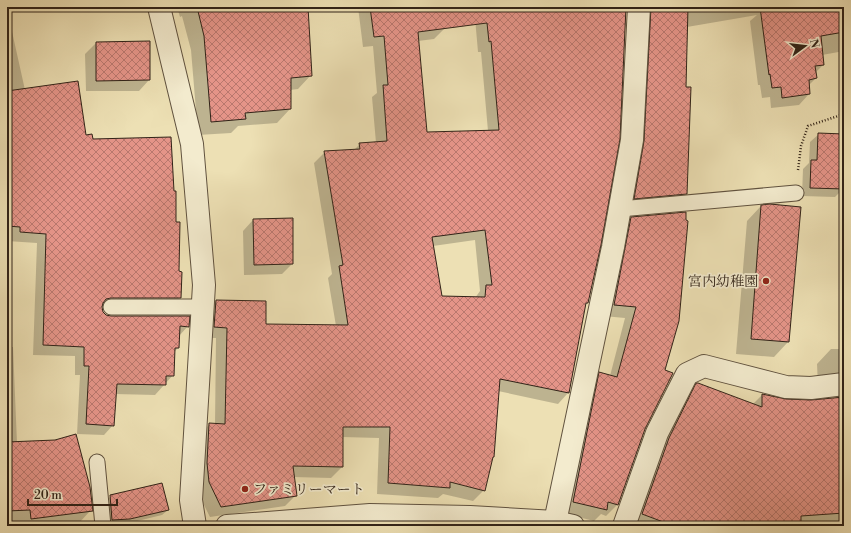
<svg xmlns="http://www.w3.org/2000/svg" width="851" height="533" viewBox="0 0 851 533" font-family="'Libre Bodoni','Noto Serif JP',serif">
<defs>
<pattern id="building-cross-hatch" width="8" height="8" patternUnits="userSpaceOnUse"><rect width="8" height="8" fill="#e49488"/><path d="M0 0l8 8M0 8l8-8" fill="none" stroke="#b9786e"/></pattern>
</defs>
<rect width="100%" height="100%" fill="#ede0b4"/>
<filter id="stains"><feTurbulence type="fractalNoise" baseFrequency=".005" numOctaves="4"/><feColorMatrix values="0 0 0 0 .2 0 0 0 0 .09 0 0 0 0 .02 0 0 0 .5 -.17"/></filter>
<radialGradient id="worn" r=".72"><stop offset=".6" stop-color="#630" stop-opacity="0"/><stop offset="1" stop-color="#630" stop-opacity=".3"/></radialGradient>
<path fill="#0003" fill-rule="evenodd" d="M177,7H307L311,75L298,89L290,90V109L277,123L238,126L231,133L198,135L191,50L182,16L180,17Z
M358,7H442L445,28L434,39L418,41L426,133L488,131L481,52H478L475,18L491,7H625L588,302L585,305L568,393L558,404L498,391L484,490L473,501L443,494L438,498L377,494L379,438L342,437V467L331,478L293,477L296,495L285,506L210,517L198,493L199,435L210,424H215L216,338H203L205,312L216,301L265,325L336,326L328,278L332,274L314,163L325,152L354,150L360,144L376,143L372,97L377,93L373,46L363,47ZM475,240L480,291L475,298L441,297L433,246Z
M634,7H844V51L822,55L823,65L815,73L816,78L809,85V94L799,105L771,108L770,97L762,98L760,85H758L750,21L757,15L687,27L685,88L686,193L675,204L624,209Z
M7,9L25,90L92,140L175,223L180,298L170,307H101L103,312L106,316L188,326L179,336L178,348L174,352L173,375L155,395L115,394L113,425L104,435L77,434L80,375H75V356L33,355L37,243L7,241Z
M149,42V80L139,91H86L85,54L96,43Z
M819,134L844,135V187H843V189L835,197L802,196L803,169L809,163L810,142Z
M761,206L800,208L788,342L774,357L736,354L747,221Z
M631,218L644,428L617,505L606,516L601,514L594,521L562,513L588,385L600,374L610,376L625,318L603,316L620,230Z
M253,220L292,264L282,274L244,275L243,231Z
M7,347H13L17,443L91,510L79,523L58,526H7Z
M831,349H844V526H628L682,399L697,384L753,404L762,395L785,400L811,401L842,398L839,391L818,387L817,364Z
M111,496L168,510L162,515L125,524L107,525L105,502Z"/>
<path fill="url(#building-cross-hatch)" stroke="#312318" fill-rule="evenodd" d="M197,7H308L312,76L291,78V109L245,113L246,119L211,122L204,36Z
M370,7H626L620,139L601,245L588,303H586L569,393L500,379L494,457H493L485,491L450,482V488L388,483L390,427H343V467L293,466L297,496L221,507L209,482L207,463L209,423L225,424L227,328L214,327L216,300L266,301V324L348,325L339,266L343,265L324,151L360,149L359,143L387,141L383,85H388L384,36L374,37ZM487,23L489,42L491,41L499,130L427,132L418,32ZM485,230L492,285H486L485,297L442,296L432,237Z
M651,7H688L686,87H691L687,194L634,199L644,141Z
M760,7H844V32L821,36L824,65L815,66L817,78L809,80L810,94L782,98L781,87L772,88L770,74L769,75Z
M150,41V80L96,81V42Z
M78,81L86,135L92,134L93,139L171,137L174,191H176V222H180L179,271L182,272L181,298H111L106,299L103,303L102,307L103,312L106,315L111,316H190L189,327L180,326L179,348H175L174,376H166V385L117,384L114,426L86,424L89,366H84V347L43,345L46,234L20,232V227L7,226V91Z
M818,133L844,134V189L810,188L811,160H817Z
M770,204L801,207L789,342L751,339L761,205Z
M686,212V220L688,221L679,321L665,370L673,373L645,429L618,505L608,502L607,510L573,502L599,372L617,377L636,307L614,305L631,217Z
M293,218V264L254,265L253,219Z
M696,383H698L762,407V394L786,399L811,400L844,397V513L801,516V526H674L642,514L669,438Z
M76,434L90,487L93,511L31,519L30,510L7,511V442L55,440Z
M162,483L169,510L130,519L112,520L110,495Z"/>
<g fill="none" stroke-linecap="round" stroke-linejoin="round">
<g stroke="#60523f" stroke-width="17">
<path id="service" d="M620,209L796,193
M111,307H202
M97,462L103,526"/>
</g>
<g stroke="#60523f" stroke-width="24">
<path id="minor" d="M159,7L192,144L204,285L191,500L195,526
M555,522L613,247L632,140L639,7
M624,526L657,433L687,374L704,366L786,387L811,388L844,384"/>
</g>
<g stroke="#60523f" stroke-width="24">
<path id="tertiary" d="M227,526L370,515L470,517L555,522L573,526"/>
</g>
<path stroke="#312318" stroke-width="2.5" stroke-dasharray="1 2" stroke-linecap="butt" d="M798,170L801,146L808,126L844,114"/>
<use href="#service" stroke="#f3ebce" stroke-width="15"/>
<use href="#minor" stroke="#f3ebce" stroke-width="22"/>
<use href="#tertiary" stroke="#f3ebce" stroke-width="22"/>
</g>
<g fill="#8f2418" stroke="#f3ebce" stroke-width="1.5">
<circle cx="766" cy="281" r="4"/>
<circle cx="245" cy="489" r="4"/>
</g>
<g text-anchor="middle" stroke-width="3.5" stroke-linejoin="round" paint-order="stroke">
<g font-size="14" fill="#312318" stroke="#f3ebce" text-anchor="end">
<text x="758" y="286">宮内幼稚園</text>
<text x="253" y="494" text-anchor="start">ファミリーマート</text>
</g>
</g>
<rect width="851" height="533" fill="none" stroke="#ede0b4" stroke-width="24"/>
<rect x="8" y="8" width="835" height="517" fill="none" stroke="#312318" stroke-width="2"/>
<rect x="12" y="12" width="827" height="509" fill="none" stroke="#312318"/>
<g transform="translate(805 46) rotate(75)" stroke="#f3ebce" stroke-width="3" paint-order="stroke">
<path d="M0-3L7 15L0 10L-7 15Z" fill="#312318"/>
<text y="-6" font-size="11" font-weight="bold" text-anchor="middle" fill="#312318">N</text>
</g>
<path d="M28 499v6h89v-6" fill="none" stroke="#312318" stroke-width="2"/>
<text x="34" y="499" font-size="12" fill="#312318" stroke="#f3ebce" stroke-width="3" paint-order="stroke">20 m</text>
<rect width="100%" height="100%" filter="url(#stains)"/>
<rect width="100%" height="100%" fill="url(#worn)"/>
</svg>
